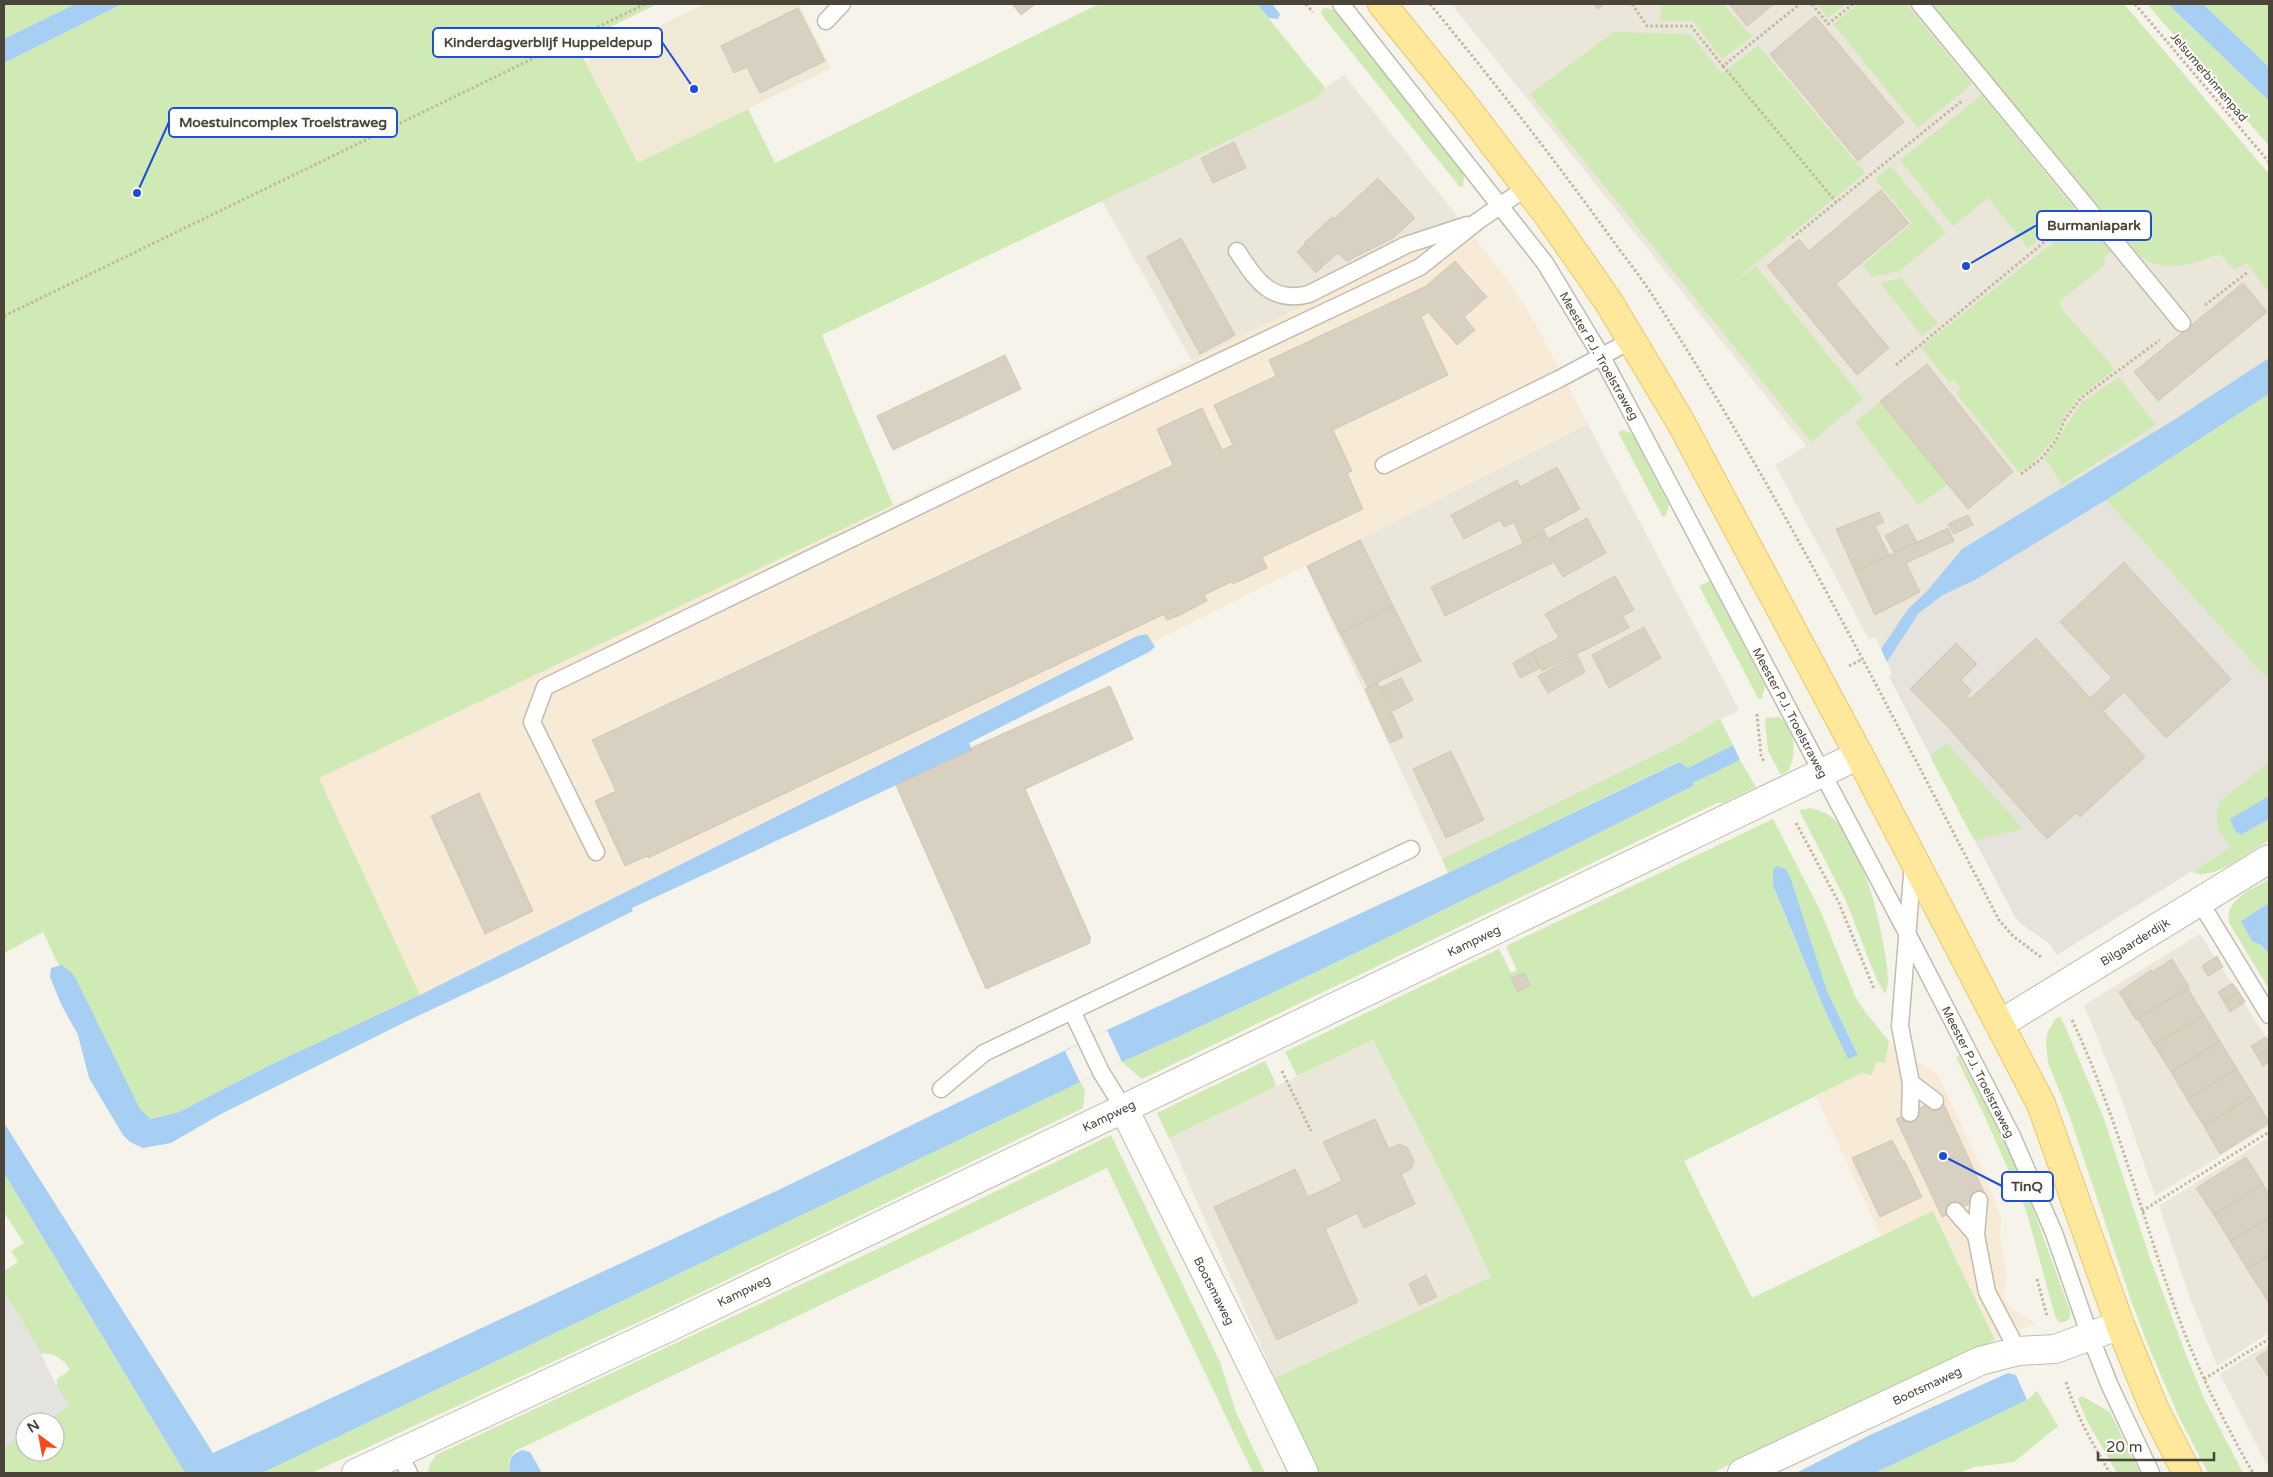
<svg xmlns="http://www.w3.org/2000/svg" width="2273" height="1477" viewBox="0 0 2273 1477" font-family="'Varela Round',sans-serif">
<rect width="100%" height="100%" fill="#f6f3eb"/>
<path fill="#eae6d9" d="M1451,4H2124L2269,174V358L2172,421L1962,549L1927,591L1908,609L1881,649L1875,637L1869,639L1775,465L1806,446Z
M1344,75L1466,227L1192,361L1102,201L1315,99L1325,88Z
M1588,424L1738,708L1737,711L1677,744L1442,859L1306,566Z
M2200,934L2269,1042V1126L2155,1196L2121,1097L2084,1005Z
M1373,1040L1461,1212L1491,1277L1275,1378L1169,1138Z
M2269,1137V1333L2217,1366L2188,1293L2159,1206Z
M2269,1344V1469L2220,1374Z"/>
<path fill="#f7ebd7" d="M1466,227L1513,287L1535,323L1588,424L1153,642L1147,634L1137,636L420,995L319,778L893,505Z
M1889,1041L1906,1054L1938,1075L1989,1185L2001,1218L2000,1238L2007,1279L2003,1296L2010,1306L2019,1314L2037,1323L1995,1340L1934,1211L1881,1236L1816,1096L1862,1073L1876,1062L1885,1063Z"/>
<path fill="#e6e2dc" d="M2106,500L2269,681V762L2220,801L2231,847L2057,955L2049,943L2020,923L2014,915L1889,677L1892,673L1887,662L1919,613L1943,595L1975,580Z"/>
<path fill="#efe9d5" d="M704,4H799L831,68L638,163L586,62Z"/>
<path fill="#cfeab4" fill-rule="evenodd" d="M4,4H75L4,39Z
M122,4H657L576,44L638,163L748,109L775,163L1099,4H1257L1325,88L1315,99L822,335L893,505L319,778L420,995L268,1066L179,1112L149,1119L140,1109L59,966L43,932L4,953V63Z
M1663,4H1723L1752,37L1722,59L1693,21H1659Z
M1817,4H1846L1828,18Z
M1858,4H1906L1972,84L1918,128L1833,24Z
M1932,4H2124L2269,174V293L2247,263L2234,270L2220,254C2190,264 2164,276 2137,253Z
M2147,4H2168L2269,101V146Z
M2203,4H2269V67Z
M1326,8L1334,10L1462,171L1464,176L1463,187L1459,186L1321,14L1322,9Z
M1614,32L1690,34L1722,74L1758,45L1865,173L1726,288L1756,266L1863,399L1811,442L1530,94Z
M1982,95L2075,210L2028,248L1988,198L1953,226L1900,160Z
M1891,166L1946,233L1899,271L1872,277L1863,265L1912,223L1875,179Z
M2084,218L2111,252L2105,256L2104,266L2060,301V307L2115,369L2078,398L2064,416L2054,438L2034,462L2019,472L1956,393L1961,389L1954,379L1950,383L1921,347Z
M1901,278L1938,323L1922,336L1880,283Z
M2119,377L2156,425L2062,485L2045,458L2082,402Z
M2269,394V681L2106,500Z
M1882,400L1950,483L1918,505L1855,422Z
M1623,430L1632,434L1669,505L1665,517L1662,516L1619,434V432Z
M1710,581L1765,686L1762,698L1759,699L1757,696L1699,586Z
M1779,717C1796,729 1797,755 1788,771L1781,775L1768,751L1765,722L1766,718Z
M1720,719L1733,745L1688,768L1678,762L1448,873L1442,859L1677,744Z
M1947,743L2023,829L1974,840L1930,756Z
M1740,760L1756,787L1723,803H1717L1142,1079L1122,1062C1315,976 1504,880 1693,786V783Z
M2269,762V796L2230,820L2241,835L2269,819V840C2251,851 2213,882 2192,872L2230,847L2218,829L2217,813L2220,801Z
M1810,808C1822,811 1832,815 1839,825C1853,844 1864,870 1871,892C1876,910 1895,981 1885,994L1876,978L1846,901L1799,810Z
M1773,819L1820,910L1855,996L1865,1012L1889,1041L1885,1063L1876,1062L1872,1075L1862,1073L1684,1161L1752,1298L1933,1211L1995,1340L1712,1473H1318L1275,1378L1491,1277L1461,1212L1373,1040L1297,1076L1285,1052L1499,949L1511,973L1517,970L1506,946ZM1773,870L1791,879L1827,991L1858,1054L1849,1059L1826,1013L1773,887Z
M2269,879V903L2241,921L2252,941L2261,945L2269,954V989L2229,923C2224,899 2253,889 2269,879Z
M2061,1017L2103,1116L2151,1261L2188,1360L2204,1398L2243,1473H2208L2178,1415L2148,1345L2131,1300L2070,1117L2048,1063L2046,1041L2048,1031L2056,1018Z
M1959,1056L2004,1140L2027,1192L2070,1311V1318L2064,1322H2059L2055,1316L2026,1210L1986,1119L1956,1057Z
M1265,1061L1277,1086L1169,1138L1157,1113Z
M1080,1082L1085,1091L1083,1108L654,1315L312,1473H262Z
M1111,1135L1220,1362L1236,1412L1265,1473H1253L1107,1168L515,1451L509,1460L510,1473H427L430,1464L436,1455L888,1244Z
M4,1173L185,1473H4V1447L25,1434V1452H55V1422H44L57,1387V1379L70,1370C61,1355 50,1351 33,1355L36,1344L4,1292V1271L18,1262L11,1251L24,1243L4,1212Z
M2037,1391L2058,1426L2014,1462L1975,1467L1959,1473H1875L2027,1400Z
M2082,1396L2110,1412L2140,1473H2117L2087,1421L2078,1399Z"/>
<path fill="#e5e3df" d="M4,1292L36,1344L54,1381L70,1406L45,1422H25V1435L4,1448Z"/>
<path fill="#a7cff3" d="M75,4H122L4,63V39Z
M1257,4H1272L1280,14L1278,19L1269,18Z
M2168,4H2203L2269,67V101Z
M2269,358V394L2106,500L1975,580L1943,595L1919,613L1887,662L1881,649L1908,609L1927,591L1962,549L2172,421Z
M1147,634L1155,647L1149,652L969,743L972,750L632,908L633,911L522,967L403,1023L221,1114L171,1143L143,1148L130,1142L123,1135L89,1078L78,1035L61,1004L50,977L51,968L62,965L74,975L140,1109L150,1119L179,1112L268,1066L420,995L1137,636Z
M1733,745L1740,760L1693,783V786C1504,880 1315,976 1122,1062L262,1473H185L4,1173V1123L213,1453L791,1184L1107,1030L1448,873L1679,762L1688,768Z
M2269,796V819L2241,835L2235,831L2230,819Z
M1776,866L1786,869L1791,879L1827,991L1858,1055L1848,1059L1826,1013L1773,886V870Z
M2269,903V954L2261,945L2252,941L2241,921Z
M2008,1373L2016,1375L2027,1400L1875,1473H1796L1870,1435Z
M522,1450L530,1452L542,1473H510C509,1460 509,1456 522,1450Z"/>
<path fill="#f6f3eb" d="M1107,1030L1122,1062L1080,1082L1065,1051Z"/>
<path fill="#d8d0c0" stroke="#d3c8b3" d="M1012,4H1033L1034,5L1021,15Z
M1593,4H1605L1598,9Z
M1729,4H1774L1747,26Z
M798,8L825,61L760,93L747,67L734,73L721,46Z
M1815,16L1904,122L1858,161L1770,54Z
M1234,142L1246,168L1213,183L1201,158Z
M1378,178L1415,218L1393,238L1347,261L1338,253L1324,265L1304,243L1332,217L1334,219Z
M1881,190L1909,223L1836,284L1889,348L1857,375L1767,266L1799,239L1809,251Z
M1181,238L1235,335L1200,354L1147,257Z
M1305,244L1324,265L1316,273L1297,252Z
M1455,261L1487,297L1464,317L1475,330L1457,345L1428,312L1421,317L1448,375L1333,430L1352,471L1347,473L1363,509L1262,557L1267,568L1233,584L1231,582L1204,595L1207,601L1178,616L1175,609L648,858L647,856L625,866L595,801L616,791L592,740L1173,465L1157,429L1202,408L1222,450L1233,445L1214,405L1276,376L1269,360L1426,286Z
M2243,283L2267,312L2158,401L2134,372Z
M1005,355L1021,389L893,450L877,416Z
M1927,364L2013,472L1968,509L1880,401Z
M1557,467L1580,509L1543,529L1545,532L1523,543L1514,522L1504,527L1500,520L1464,539L1451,515L1517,480L1520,487Z
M1879,512L1884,522L1875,526L1889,555L1855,571L1836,529Z
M1968,515L1973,525L1954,534L1948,524Z
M1587,518L1606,553L1563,577L1554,562L1445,616L1431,587L1545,533L1548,539Z
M1907,524L1917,542L1894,552L1885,536Z
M1948,528L1954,541L1906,563L1920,592L1875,615L1855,571Z
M1360,540L1393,606L1340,633L1307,566Z
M2124,562L2231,679L2166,738L2124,692L2103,711L2145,757L2080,817L2076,813L2047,839L1947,726L1910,689L1956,643L1977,664L1961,680L1972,691L1967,696L1970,699L2036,638L2090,698L2112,678L2060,622Z
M1615,576L1634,610L1623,616L1629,628L1542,671L1532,652L1559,638L1545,614Z
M1393,606L1421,661L1368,687L1340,633Z
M1175,609L1178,616L1167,620L1164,615Z
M1644,627L1661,658L1609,688L1592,655Z
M1532,652L1540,668L1520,678L1513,663Z
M1577,655L1585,672L1548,693L1538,676Z
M1401,678L1413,700L1393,711L1381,687Z
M1378,683L1403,737L1390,743L1365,689Z
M1110,686L1133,739L1025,789L1091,939L1089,940L1090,943L986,989L896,785L972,750L971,748Z
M1451,751L1484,820L1446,838L1413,769Z
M479,793L533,911L485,934L431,816Z
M2217,956L2223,967L2208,976L2202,966Z
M2172,959L2189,987L2136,1020L2119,992L2151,970L2152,972Z
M1524,973L1530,985L1518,992L1511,978Z
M2232,983L2239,992L2224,1002L2218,992Z
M2189,987L2188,989L2204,1015L2154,1045L2138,1019L2136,1020Z
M2239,992L2245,1002L2230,1012L2224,1002Z
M2204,1015L2220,1041L2171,1072L2154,1045Z
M2266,1037L2269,1042V1048L2257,1056L2251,1046Z
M2220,1041L2237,1069L2187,1099L2171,1072Z
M2269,1048V1062L2263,1066L2257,1056Z
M2237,1069L2253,1095L2204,1126L2187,1099Z
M2253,1095L2269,1123L2220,1154L2204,1126Z
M1941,1098L1986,1196L1942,1217L1896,1119Z
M1375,1119L1389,1149L1399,1144L1407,1147L1414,1161L1411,1169L1401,1174L1415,1204L1364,1228L1357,1213L1325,1229L1358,1302L1277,1340L1214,1207L1295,1169L1308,1197L1342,1181L1323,1142Z
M1892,1140L1903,1161L1904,1160L1922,1197L1880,1217L1852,1158Z
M2246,1157L2263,1184L2214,1215L2196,1188Z
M2263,1184L2269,1195V1218L2230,1241L2214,1215Z
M2269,1218V1255L2247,1269L2230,1241Z
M2269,1255V1292L2264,1295L2247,1269Z
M1426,1275L1437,1297L1419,1305L1409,1284Z
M2269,1292V1304L2264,1295Z
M2269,1349V1378L2256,1358Z"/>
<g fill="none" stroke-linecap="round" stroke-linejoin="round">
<g stroke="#c2bcad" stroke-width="19">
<path id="service" d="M1341,4L1545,263L1603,359L1906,931L2012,1136L2054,1233L2090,1336L2110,1386L2151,1473
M1920,4L2182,323
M826,21L842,4
M1237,251C1256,280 1271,304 1309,294L1406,245L1467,225
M1384,465L1559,379L1632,340
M596,852L532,722L545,687L1086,425L1420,267L1478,221L1527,187
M2200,902L2269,1015
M1072,1011L1101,1072L1124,1109
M1911,1083L1935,1101
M941,1089L984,1053L1411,849
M1910,1113L1911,1083L1900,1026L1913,863
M1979,1200L1976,1235L1987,1292L2018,1351
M1955,1211L1976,1235
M399,1453L409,1473"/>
</g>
<g stroke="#c2bcad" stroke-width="30">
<path id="minor" d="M2000,1024L2269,859
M1124,1109C1184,1230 1246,1351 1304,1473
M356,1473L663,1330L1859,755
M1742,1473L1980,1361L2018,1351L2055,1349L2120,1325"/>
</g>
<g stroke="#e7c868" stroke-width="30">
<path id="primary" d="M1382,4L1464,105L1548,215L1608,301L1680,421L1859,755L2041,1104L2120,1325L2154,1408L2187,1473"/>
</g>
<path stroke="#c4b99e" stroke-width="3" stroke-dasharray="2.5 2.5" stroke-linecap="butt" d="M1306,4L1313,12
M1430,4C1490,77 1548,151 1603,227C1622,254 1643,279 1660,307C1786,504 1891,714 1999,920L2013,936L2042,958
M1632,4L1647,26H1691L1723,66L1800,4
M1812,4L1828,24L1853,4
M2135,4L2269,162
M1723,66L1836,202
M1792,238L1963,100
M2205,305L2248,272
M4,316L645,4
M1896,365L2066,224
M2021,474L2041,459L2056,440L2065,419L2081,398L2160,340
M1849,666L1863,659
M1757,714L1761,755L1764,762
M1796,823L1839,903L1874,989
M2072,1020C2115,1111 2140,1210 2174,1305C2195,1364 2222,1419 2253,1473
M1282,1071L1311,1131
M2142,1211L2269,1132
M2037,1279L2047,1316
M2204,1379L2269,1339
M2066,1382C2076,1415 2092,1443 2110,1473"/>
<use href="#service" stroke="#fff" stroke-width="16"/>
<use href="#minor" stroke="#fff" stroke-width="28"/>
<use href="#primary" stroke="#ffe89b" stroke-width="28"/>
</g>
<g text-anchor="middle" stroke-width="4" stroke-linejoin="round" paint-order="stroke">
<g font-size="12" fill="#4b4438" stroke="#fff">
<text transform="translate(2209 77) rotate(50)" y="4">Jelsumerbinnenpad</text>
<text transform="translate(1599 356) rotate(60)" y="4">Meester P.J. Troelstraweg</text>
<text transform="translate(1790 713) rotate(62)" y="4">Meester P.J. Troelstraweg</text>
<text transform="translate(1474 941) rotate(-26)" y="4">Kampweg</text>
<text transform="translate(2135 942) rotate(-32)" y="4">Bilgaarderdijk</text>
<text transform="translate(1978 1072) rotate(63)" y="4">Meester P.J. Troelstraweg</text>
<text transform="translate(1109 1116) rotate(-26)" y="4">Kampweg</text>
<text transform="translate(744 1291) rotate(-26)" y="4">Kampweg</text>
<text transform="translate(1214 1291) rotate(63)" y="4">Bootsmaweg</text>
<text transform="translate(1927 1386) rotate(-25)" y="4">Bootsmaweg</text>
</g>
</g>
<path fill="none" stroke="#1d4ed8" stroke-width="2" d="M694 89L662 42M137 193L169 122M1966 266L2037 225M1943 1156L2002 1186"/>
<g fill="#1d4ed8" stroke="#fff" stroke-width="2">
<circle cx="694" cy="89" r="5"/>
<circle cx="137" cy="193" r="5"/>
<circle cx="1966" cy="266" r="5"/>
<circle cx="1943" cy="1156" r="5"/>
</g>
<g fill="#fff" stroke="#1d4ed8" stroke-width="2">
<rect x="433" y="28" width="229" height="29" rx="5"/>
<rect x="169" y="108" width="228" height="29" rx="5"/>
<rect x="2037" y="211" width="114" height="29" rx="5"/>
<rect x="2002" y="1172" width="51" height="29" rx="5"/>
</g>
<g font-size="14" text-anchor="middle" font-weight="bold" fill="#4b4438">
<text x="548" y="47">Kinderdagverblijf Huppeldepup</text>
<text x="283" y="127">Moestuincomplex Troelstraweg</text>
<text x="2094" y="230">Burmaniapark</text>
<text x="2027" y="1191">TinQ</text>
</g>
<rect width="2273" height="1477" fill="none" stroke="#4b4438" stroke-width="10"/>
<g transform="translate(40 1437) rotate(328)"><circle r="24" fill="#ffffff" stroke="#b7b4af"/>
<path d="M0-4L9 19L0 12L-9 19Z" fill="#fe4919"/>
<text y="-8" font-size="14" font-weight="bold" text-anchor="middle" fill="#4b4438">N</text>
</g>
<path d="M2098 1452v8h116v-8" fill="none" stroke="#4b4438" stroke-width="2.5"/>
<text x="2106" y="1452" font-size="15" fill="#4b4438" stroke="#ffffff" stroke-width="4" paint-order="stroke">20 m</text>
</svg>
